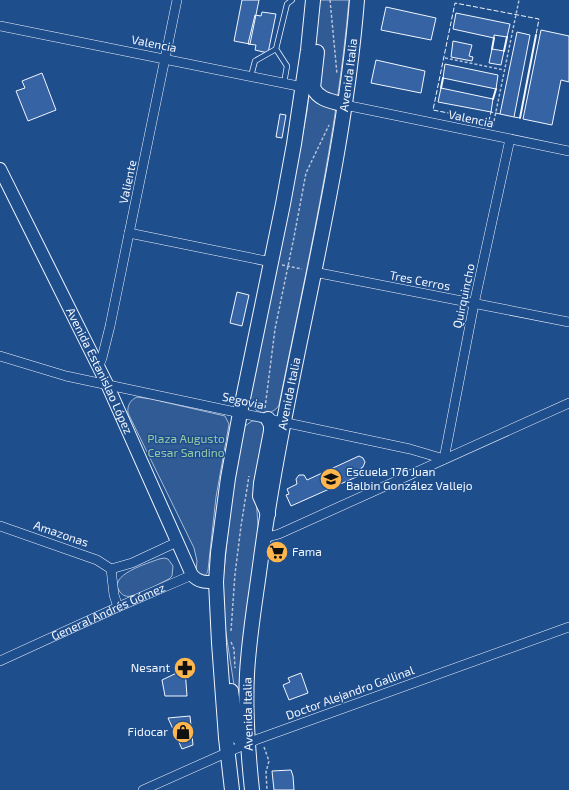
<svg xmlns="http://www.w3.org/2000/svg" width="569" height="790" viewBox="0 0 569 790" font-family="'Exo 2',sans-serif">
<rect width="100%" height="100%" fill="#1f4e8c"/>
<path fill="#305b95" stroke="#a8bbd7" d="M320,0H349C337,137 306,270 279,405C272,418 250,414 250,398L291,198L307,111Z
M137,397L151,399L225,416L229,424L228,430L216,497L208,570C207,574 206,576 201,576L196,571L197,561L194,548L128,413C127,406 130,400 137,397Z
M252,421C256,421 262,422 265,426L256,497L258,525L242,719L236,698L225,627L223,580L231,503L243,431L245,426Z
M164,558L168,559L173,566L172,576L169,579C158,584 143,594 131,596C127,597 123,596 120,592C106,575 149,563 159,559Z"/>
<path fill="#3563a3" stroke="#f2f6ff" d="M242,0H259L250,44L234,41Z
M386,7L436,18L431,40L381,30Z
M262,12L276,14L268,53L255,50L256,45L248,44L255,15L261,16Z
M456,13L510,24L507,37L494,35V38L453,29Z
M541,30L569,36V82L561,80L552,125L523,119Z
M517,32L530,35L514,117L500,114Z
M453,41L472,45L469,56L473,57L472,61L451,57Z
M492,49L504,51L501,65L489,63Z
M376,60L425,71L421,93L371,83Z
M445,64L498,75L496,89L443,78Z
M42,73L56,110L28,121L16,91L25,88L22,81Z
M441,88L493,99L491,112L438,102Z
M280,114L286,115L282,138L276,137Z
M237,292L249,295L242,326L230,323Z
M359,456L363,458L365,462L363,467L361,468L363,474L291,506L286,495L289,494L287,489L297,484L296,479L299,475H304L307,480Z
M185,669L187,696H165L162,680Z
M301,673L308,693L289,700L283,685L290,682L288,678Z
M190,716L193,745L182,749L168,718Z
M291,770L293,776L294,790H274L272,771Z"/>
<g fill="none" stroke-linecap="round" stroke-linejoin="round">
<g stroke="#f2f6ff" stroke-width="6">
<path id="lane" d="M276,49L287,66L284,83
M251,76L255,61L276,49L287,4L292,0"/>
</g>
<g stroke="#f2f6ff" stroke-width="10">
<g id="street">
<path d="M0,26L303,87"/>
<path d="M345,105L569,151"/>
<path d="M129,233L271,262"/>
<path d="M314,272L569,322"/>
<path d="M0,356L66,376L410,449L444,459L474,304L510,139"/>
<path d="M98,368L102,358L110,326L177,0"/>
<path d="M0,526L97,560L111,569L132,563L177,542"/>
<path d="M264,538L279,534L569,403"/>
<path d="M111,569L114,595L118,607"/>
<path id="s1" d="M0,661L118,607L192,575"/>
<path d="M143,790L217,757L258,739L569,627"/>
</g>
</g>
<g stroke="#f2f6ff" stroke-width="14">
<g id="secondary">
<path id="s2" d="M0,169L107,384L192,575C199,583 207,582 216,582"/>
</g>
</g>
<g stroke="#f2f6ff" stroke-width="16">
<g id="primary">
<path d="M317,52L313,88C320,101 333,101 345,105"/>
<path d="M268,514L260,496L261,483L271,431V425L268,419"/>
<path d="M231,691L237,734C239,739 242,743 248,744"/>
<path d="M232,790L226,738L219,643L216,582L218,553L228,478L240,413L283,204L294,144L308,50L313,0"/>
<path id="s3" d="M252,790C248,752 245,712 247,674C249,635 256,597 261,558C286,371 342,188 357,0"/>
</g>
</g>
<path stroke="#b3c4dc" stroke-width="1.5" stroke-dasharray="3 2" stroke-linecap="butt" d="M330,0L337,74
M445,58L504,70
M493,126L519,0
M282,265L302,269
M265,408L275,329L294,237L306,173L329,125
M231,631L235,574L241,526L249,476
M231,642L234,649L235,668
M264,747L269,761L266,772L267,790"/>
<use href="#lane" stroke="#1f4e8c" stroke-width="4.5"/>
<use href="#street" stroke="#1f4e8c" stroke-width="9"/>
<use href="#secondary" stroke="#1f4e8c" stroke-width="12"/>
<use href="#primary" stroke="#1f4e8c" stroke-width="14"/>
<path stroke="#f2f6ff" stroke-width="1" stroke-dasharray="5 2" stroke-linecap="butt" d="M500,114L491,112L489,121L433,110L455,3L539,19L536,35
M514,117L520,118"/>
<path stroke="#f2f6ff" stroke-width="2" d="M492,49L494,38
M504,51L507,37
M441,88L443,78
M493,99L496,89
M520,118L536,35"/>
</g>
<defs>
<g id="school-disc" transform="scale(1.15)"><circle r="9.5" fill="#ffb74d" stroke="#1f4e8c"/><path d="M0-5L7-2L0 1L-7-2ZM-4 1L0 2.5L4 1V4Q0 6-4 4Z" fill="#111"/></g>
<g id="supermarket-disc" transform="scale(1.15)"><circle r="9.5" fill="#ffb74d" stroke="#1f4e8c"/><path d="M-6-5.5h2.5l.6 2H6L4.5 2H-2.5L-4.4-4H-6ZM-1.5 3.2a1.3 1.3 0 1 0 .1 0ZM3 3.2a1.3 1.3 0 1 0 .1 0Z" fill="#111"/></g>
<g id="pharmacy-disc" transform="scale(1.15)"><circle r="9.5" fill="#ffb74d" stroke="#1f4e8c"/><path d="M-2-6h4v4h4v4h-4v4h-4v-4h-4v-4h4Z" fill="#111"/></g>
<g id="shop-disc" transform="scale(1.15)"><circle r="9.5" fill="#ffb74d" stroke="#1f4e8c"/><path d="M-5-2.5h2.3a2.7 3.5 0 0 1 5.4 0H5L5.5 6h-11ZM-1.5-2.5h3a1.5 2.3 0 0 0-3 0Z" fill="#111"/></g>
</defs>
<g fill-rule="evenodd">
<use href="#school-disc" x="331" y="479"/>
<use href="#supermarket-disc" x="277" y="552"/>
<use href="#pharmacy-disc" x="185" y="668"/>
<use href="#shop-disc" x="183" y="732"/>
</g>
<g text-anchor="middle" stroke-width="3" stroke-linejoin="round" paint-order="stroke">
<g font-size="12" fill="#f2f6ff" stroke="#1f4e8c">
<text transform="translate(154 44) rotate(11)" y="4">Valencia</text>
<text dy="4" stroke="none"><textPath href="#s3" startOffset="724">Avenida Italia</textPath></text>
<text transform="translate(471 119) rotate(12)" y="4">Valencia</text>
<text transform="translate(128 182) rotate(-78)" y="4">Valiente</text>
<text transform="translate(420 281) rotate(11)" y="4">Tres Cerros</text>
<text transform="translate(464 296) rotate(-78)" y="4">Quirquincho</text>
<text dy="4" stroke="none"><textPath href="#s2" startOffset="225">Avenida Estanislao López</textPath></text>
<text dy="4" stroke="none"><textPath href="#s3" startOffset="400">Avenida Italia</textPath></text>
<text transform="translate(243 401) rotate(12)" y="4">Segovia</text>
<text transform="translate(61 534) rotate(19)" y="4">Amazonas</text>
<text dy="4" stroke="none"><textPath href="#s1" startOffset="119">General Andrés Gómez</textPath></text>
<text transform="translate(350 693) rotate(-20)" y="4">Doctor Alejandro Gallinal</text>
<text transform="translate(248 714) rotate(-91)" y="4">Avenida Italia</text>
</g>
<g font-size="12" fill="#97c8a6" stroke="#1f4e8c">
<text x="186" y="443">Plaza Augusto<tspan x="186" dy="14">Cesar Sandino</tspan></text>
</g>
<g font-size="12" fill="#f2f6ff" stroke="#1f4e8c" text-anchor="start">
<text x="346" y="476">Escuela 176 Juan<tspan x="346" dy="14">Balbin González Vallejo</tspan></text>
<text x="292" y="556">Fama</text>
<text x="170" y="672" text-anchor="end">Nesant</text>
<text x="168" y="736" text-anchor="end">Fidocar</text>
</g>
</g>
</svg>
